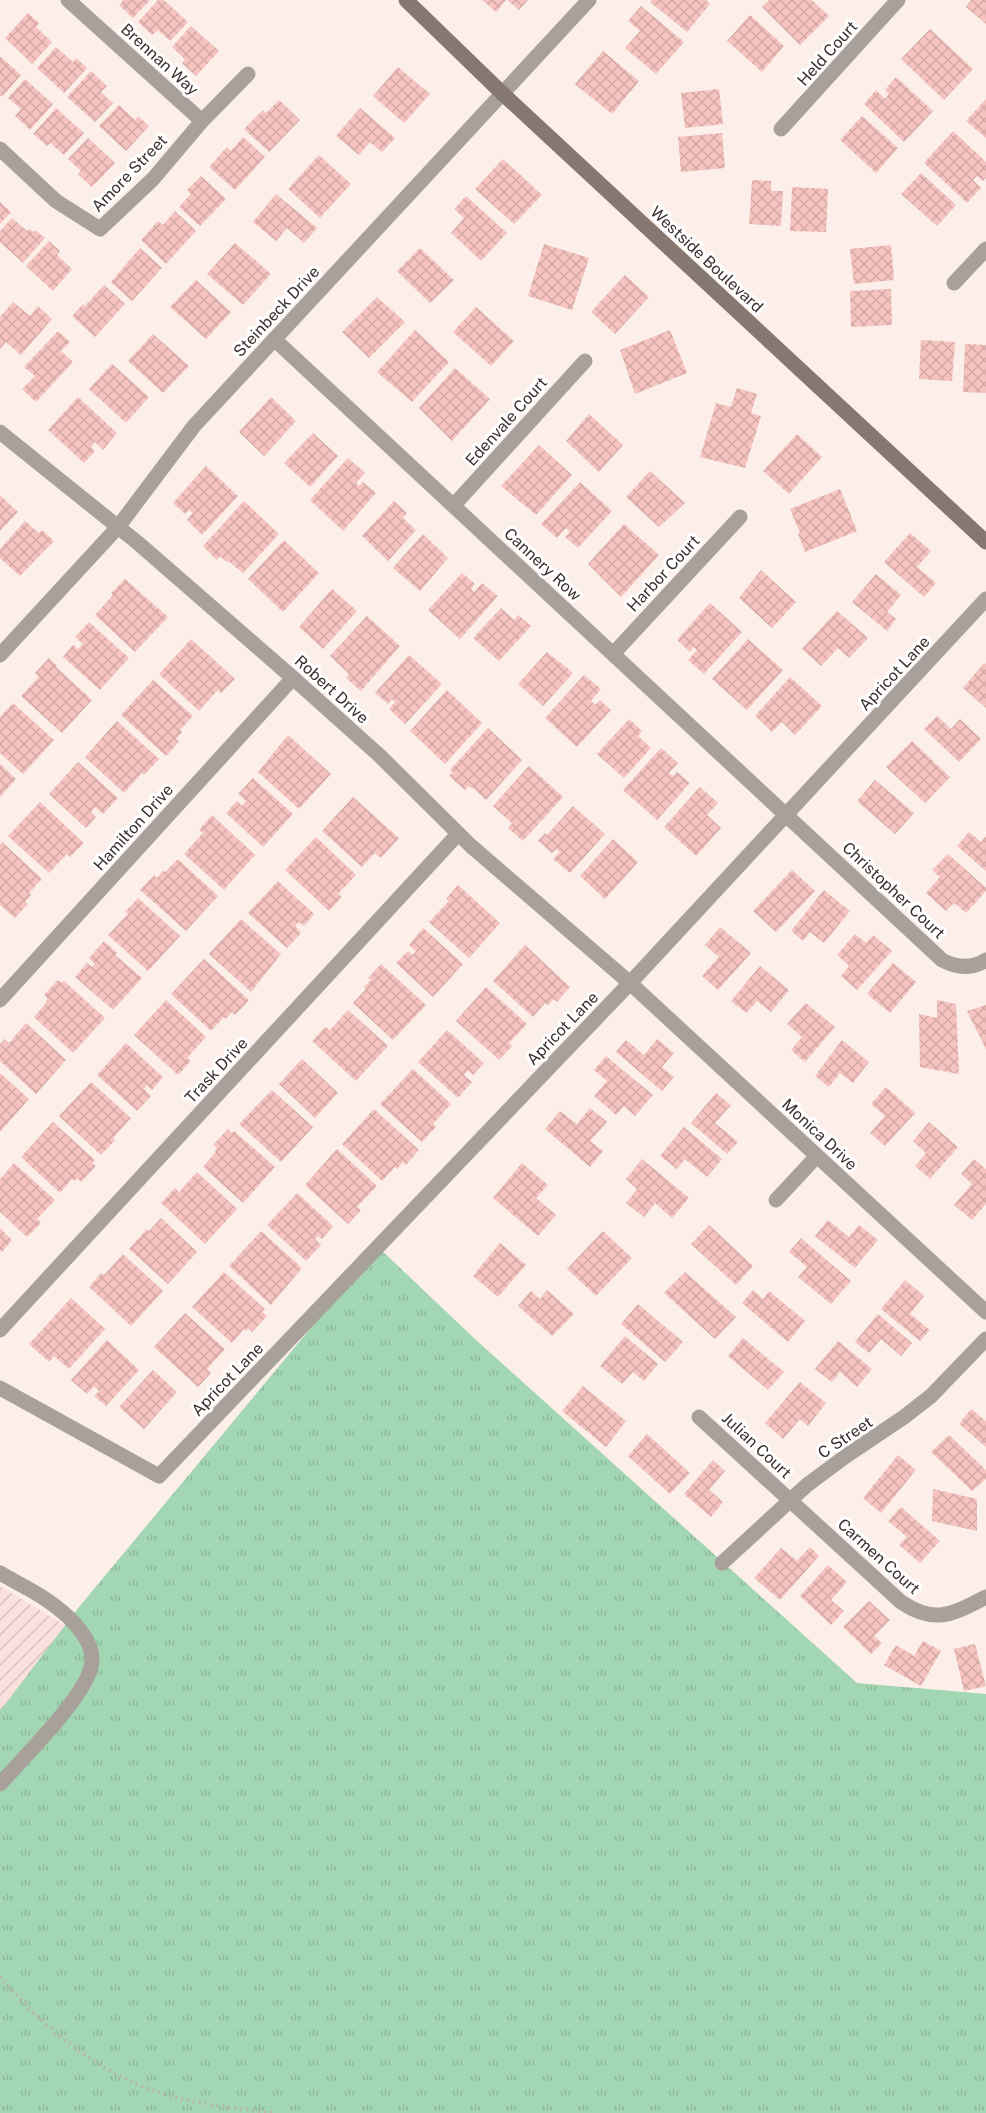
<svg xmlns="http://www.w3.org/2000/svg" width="986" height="2113" viewBox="0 0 986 2113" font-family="'Public Sans',sans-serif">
<defs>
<pattern id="industrial-furrows" width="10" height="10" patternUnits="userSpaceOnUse" patternTransform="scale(1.5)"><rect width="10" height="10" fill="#fbe1dd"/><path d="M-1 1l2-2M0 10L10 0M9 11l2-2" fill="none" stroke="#d8c1be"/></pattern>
<pattern id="grass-tufts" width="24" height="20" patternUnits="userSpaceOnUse" patternTransform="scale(1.5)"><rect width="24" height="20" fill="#a3d6b2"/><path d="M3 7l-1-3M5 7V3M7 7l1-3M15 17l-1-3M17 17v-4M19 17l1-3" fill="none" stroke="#8db899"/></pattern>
<pattern id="building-cross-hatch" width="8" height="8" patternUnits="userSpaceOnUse" patternTransform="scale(1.5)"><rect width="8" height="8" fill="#f6c4c0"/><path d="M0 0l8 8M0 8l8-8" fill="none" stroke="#d4a9a5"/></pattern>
</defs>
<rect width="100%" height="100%" fill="#fceee9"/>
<path fill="url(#industrial-furrows)" d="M0,1586L101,1647L0,1779Z"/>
<path fill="url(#grass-tufts)" d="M378,1247L476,1340L857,1683L986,1694V2113H0V1711L79,1607Z"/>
<path fill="url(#building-cross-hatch)" d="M121,0H150L133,18L119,5L123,1Z
M158,0H164L188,22L170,41L158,30L152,35L138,22Z
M482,0H506L496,12Z
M507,0H528L519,10Z
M652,0H706L710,4L687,32L650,2Z
M769,0H812L829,16L800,45L762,7Z
M971,0H986V24L966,7Z
M641,6L684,42L656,74L625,48L640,31L628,21Z
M28,13L39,23L36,27L52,42L32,64L5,38Z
M750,15L784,46L762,72L727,41Z
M191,26L219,51L196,76L182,63L185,59L172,47Z
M930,29L973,69L944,100L901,59Z
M56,47L73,62L76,58L87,68L64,93L37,68Z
M603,51L639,81L612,114L575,84Z
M0,56L21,75L2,97L0,95Z
M398,67L430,94L404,123L373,96Z
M91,71L107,86L101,92L113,103L95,122L67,97Z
M896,77L933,111L904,142L864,104L876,90L885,99L889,94L885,90Z
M25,79L53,104L30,130L15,116L21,109L8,98Z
M719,89L723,124L685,128L681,93Z
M986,99V138L966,121Z
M279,100L300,120L269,152L244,129L263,110L266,113Z
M119,105L135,120L138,116L149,126L126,151L99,126Z
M56,108L84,133L64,155L50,143L47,146L33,134Z
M360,108L395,138L382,152L370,142L359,155L336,136Z
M862,116L898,148L876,173L840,140Z
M953,131L986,162V178L983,181L977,176L973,180L981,188L967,203L924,163Z
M722,133L725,168L681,172L678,137Z
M243,137L265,157L235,190L209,167L227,147L231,151Z
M88,138L115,163L92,187L78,174L81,171L68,159Z
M319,155L351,184L320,218L288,189Z
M503,159L542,195L514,224L475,189Z
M921,173L956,205L937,226L901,194Z
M201,176L226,199L200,226L179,207L191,194L187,190Z
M752,180L771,181V191H783L781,226L749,224Z
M792,187L828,189L826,232L790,231Z
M276,194L317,228L304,243L287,228L276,241L253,222Z
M466,196L507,233L481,261L451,233L464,218L454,209Z
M0,202L11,212L0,224Z
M175,211L196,231L166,264L141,240L158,221L163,225Z
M12,218L27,231L29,229L33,232L35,230L45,238L23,263L0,242V231Z
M49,241L60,251L57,255L72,269L53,291L26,266Z
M235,243L271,274L243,305L207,274Z
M544,244L589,258L572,310L528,296Z
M891,245L894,280L854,284L850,249Z
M140,248L162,268L132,301L111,282Z
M420,248L454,280L430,303L397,271Z
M625,275L649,297L615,334L591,312Z
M196,280L231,312L206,339L170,307Z
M104,285L125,304L95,337L72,316L83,304L85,306Z
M891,289L892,325L851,327L850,291Z
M377,297L405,322L369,358L342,332Z
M13,302L30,316L38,306L52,319L21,355L6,342L0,349V317Z
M476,307L514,341L491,366L453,332Z
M415,330L449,362L412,402L377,372Z
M670,330L687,373L635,394L620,350Z
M58,331L70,342L61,351L73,362L36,402L22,389L35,376L24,367Z
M153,334L189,366L163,393L128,361Z
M921,340L955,342L952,381L919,379Z
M965,344L986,345V393L963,392Z
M112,364L149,397L126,423L89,389Z
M455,368L490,399L452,441L419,408Z
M737,388L757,394L751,413L761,416L745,468L700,457L716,403L731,407Z
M78,397L117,433L103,450L95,442L91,447L95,451L84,463L48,430Z
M271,397L296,421L264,456L239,432Z
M589,414L623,445L599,472L566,441Z
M313,433L338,456L310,487L284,463Z
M797,434L822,457L789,494L763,471Z
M539,445L572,475L536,515L501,486Z
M348,458L365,473L356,483L359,486L363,482L376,493L343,531L310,500Z
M206,466L238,496L202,535L187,520L193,513L189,510L185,514L173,503Z
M650,471L685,503L659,527L626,497Z
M580,482L612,511L578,548L565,537L570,532L566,528L557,538L541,524Z
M840,489L857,531L805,552L798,534L800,533L790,509Z
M0,495L18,512L0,531Z
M244,501L279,534L243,573L228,561L227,562L220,556L217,560L203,546Z
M394,501L407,513L403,518L416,530L388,561L362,536Z
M25,521L39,533L42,530L54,541L20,576L0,558V549Z
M624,524L659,555L621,597L588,564Z
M910,533L931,551L917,567L936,583L924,597L884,562Z
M423,534L448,558L420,591L393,568Z
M284,540L319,573L283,612L248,579Z
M761,570L796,602L772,628L739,598Z
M462,573L475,584L471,589L474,592L482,583L498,596L460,639L428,610Z
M876,574L901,595L887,612L896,619L887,631L852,602Z
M125,579L168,617L135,652L95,615L113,595L111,593Z
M332,589L357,611L323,649L299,627Z
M710,603L742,632L704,674L688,660L697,650L694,647L690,652L677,640Z
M501,608L514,620L518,615L531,626L499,661L473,638Z
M837,611L868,638L849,658L838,648L821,666L802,649Z
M367,616L400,646L361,691L346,678L349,674L330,656Z
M89,622L129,658L100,690L63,657L73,645L78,649L83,644L75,637Z
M191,639L235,679L221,693L218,690L199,711L159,674Z
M748,639L783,670L747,710L712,679Z
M547,652L573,673L543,706L518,684Z
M409,655L442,684L405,724L389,709L395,702L392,699L388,704L375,693Z
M49,658L57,666L56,667L92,700L62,733L21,696L39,677L35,673Z
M984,663L986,664V708L963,688Z
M584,675L601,689L591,701L595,705L600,700L611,710L577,747L545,718Z
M790,677L822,706L795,735L782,722L772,732L755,716Z
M153,680L193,716L180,730L182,732L176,739L179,742L166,756L121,715Z
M447,690L482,723L445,764L410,731Z
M13,703L54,740L23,774L0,753V717Z
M937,716L951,729L960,719L981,739L959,762L924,729Z
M629,719L642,731L638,736L651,748L624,778L597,754Z
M117,721L159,759L144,775L142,773L124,793L85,757Z
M488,728L522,760L486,800L472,787L471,788L468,786L465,790L449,776L453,772L450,770Z
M288,735L331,774L299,809L258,772Z
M912,741L950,777L925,803L886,767Z
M661,748L678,763L669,773L673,776L677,772L690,783L657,820L623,790Z
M78,762L118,798L103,814L95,807L91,812L96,817L86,828L49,794Z
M0,764L16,779L0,797Z
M529,766L563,797L523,841L508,828L512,823L493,806Z
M253,778L293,814L263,847L226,813L237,801L242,806L246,801L238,794Z
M875,780L914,813L895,834L857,801Z
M700,787L718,803L707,815L721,828L696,856L664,827Z
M353,797L399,838L381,858L375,853L362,867L322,831Z
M40,802L84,843L70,857L67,854L49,873L8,836Z
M573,806L605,834L570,873L553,859L560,852L556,849L552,853L538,841L545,833L547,835Z
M212,815L255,855L224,890L184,854L203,833L199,830Z
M969,832L981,842L986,836V871L957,846Z
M316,837L356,875L338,894L342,897L329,911L285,870Z
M613,839L638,862L605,899L580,876Z
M2,842L42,879L29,893L31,895L25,902L28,904L15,918L0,905V845Z
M948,854L986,888V891L966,913L954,903L946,911L926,893L940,877L932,870Z
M178,859L218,896L186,931L140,890L154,875L157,878L163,871L165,872Z
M792,870L815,891L776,932L753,911Z
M278,881L314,914L304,926L299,922L295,926L301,933L287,948L248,913Z
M458,885L500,923L469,958L429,922L449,901L446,899Z
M824,890L850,911L824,943L810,932L803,941L791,931Z
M138,898L180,936L148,971L108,935L128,914L125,912Z
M241,919L281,954L251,992L209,954Z
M720,927L751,953L718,990L702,976L719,957L705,945Z
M423,928L463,964L433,997L396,963L408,951L413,955L416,951L409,945Z
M855,934L866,943L873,935L892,951L857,990L841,976L849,966L837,955Z
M104,941L117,953L115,955L142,978L113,1010L75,977L87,963L92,967L95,964L89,958Z
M525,945L570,987L557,1002L554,999L548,1005L545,1003L533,1017L493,981Z
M204,959L249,1000L235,1015L232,1012L226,1019L224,1017L211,1031L171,994Z
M893,963L916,982L890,1013L867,994Z
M381,964L426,1005L393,1040L353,1003L366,989L364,987L371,980L368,978Z
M760,966L789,990L771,1012L757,1001L746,1013L731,1001Z
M58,980L62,983L64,981L105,1018L73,1053L34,1017L46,1003L45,1002L48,999L44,995Z
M486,987L527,1024L509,1043L512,1046L499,1060L456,1021Z
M166,1000L206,1037L187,1058L191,1061L178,1075L134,1035Z
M937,1000L956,1004L959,1074L920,1067L919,1014L937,1018Z
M806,1003L835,1027L805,1062L791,1050L802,1037L787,1024Z
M986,1005V1049L967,1011Z
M348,1010L388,1046L356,1081L312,1041L325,1027L330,1030Z
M26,1023L66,1060L36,1094L0,1061V1044L5,1039L9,1043Z
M447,1030L484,1063L473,1075L468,1070L464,1075L472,1082L458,1098L418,1062Z
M657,1039L674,1053L662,1067L674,1077L662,1091L616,1052L626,1040L644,1055Z
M842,1040L869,1062L853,1083L840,1073L829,1087L815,1076Z
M126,1043L163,1077L152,1090L147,1085L144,1089L151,1096L137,1111L97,1075Z
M606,1056L653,1095L635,1116L624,1106L616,1115L594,1096L607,1081L594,1070Z
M302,1059L338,1093L315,1118L279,1084Z
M413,1069L451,1104L433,1124L436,1127L422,1142L380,1104Z
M0,1073L29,1099L0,1132Z
M91,1082L131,1118L113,1138L115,1140L101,1155L59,1116Z
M886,1087L915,1113L885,1146L870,1133L885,1116L871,1104Z
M272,1090L313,1127L281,1162L239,1124Z
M716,1093L731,1105L715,1123L738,1142L727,1154L691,1123Z
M590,1108L607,1122L590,1141L603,1151L590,1167L545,1129L560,1111L577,1124Z
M374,1109L419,1150L406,1165L403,1162L397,1169L395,1167L382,1181L342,1144Z
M53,1122L95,1160L92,1163L96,1166L81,1182L77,1178L74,1181L72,1179L60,1193L21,1157Z
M929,1122L958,1147L930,1179L915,1166L926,1153L913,1141Z
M684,1127L722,1159L707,1177L685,1159L677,1169L660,1156Z
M228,1129L232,1133L234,1131L275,1167L243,1203L203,1167L216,1152L215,1151L217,1148L213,1145Z
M337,1149L377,1186L357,1207L361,1210L348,1224L305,1185Z
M642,1159L689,1198L672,1218L655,1203L644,1217L626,1203L637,1189L626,1179Z
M974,1159L986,1169V1204L972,1220L954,1205L972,1184L961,1174Z
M14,1163L55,1200L37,1219L41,1223L27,1237L0,1212V1179Z
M522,1163L548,1185L536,1198L556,1215L538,1236L493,1198Z
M197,1172L237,1209L205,1244L161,1203L175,1188L179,1192Z
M297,1193L333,1226L322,1239L318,1236L315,1239L321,1245L306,1261L267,1225Z
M161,1218L197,1252L168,1284L129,1249L147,1229L149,1231Z
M828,1220L849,1237L859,1225L878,1240L855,1268L815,1236Z
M709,1225L753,1266L736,1285L691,1244Z
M0,1228L12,1240L2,1252L0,1250Z
M261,1231L302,1268L271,1305L229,1266Z
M603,1231L632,1258L596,1296L567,1269Z
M801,1238L851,1281L831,1304L798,1277L807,1267L789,1252Z
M500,1243L526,1265L498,1297L473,1276Z
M123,1254L163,1291L131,1326L89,1287L101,1273L104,1275Z
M224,1272L265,1309L262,1312L267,1316L252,1332L248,1328L246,1331L244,1329L232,1343L192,1307Z
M685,1272L736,1317L715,1339L664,1293Z
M905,1280L924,1296L910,1314L930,1330L920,1341L881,1309Z
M547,1290L574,1314L552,1336L518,1306L531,1291L540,1299Z
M753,1290L763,1299L769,1291L805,1321L788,1342L742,1303Z
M71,1298L105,1329L69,1369L54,1356L49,1362L29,1344Z
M638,1304L683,1342L665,1362L621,1324Z
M185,1313L225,1349L207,1369L211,1373L198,1387L154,1347Z
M878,1314L912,1343L901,1356L881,1339L869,1353L855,1342Z
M625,1336L658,1364L644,1381L633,1372L622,1384L600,1366Z
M743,1338L784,1372L768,1390L728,1356Z
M107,1340L139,1370L106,1406L94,1396L99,1391L94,1386L87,1394L71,1380Z
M838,1341L872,1369L857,1387L840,1372L832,1382L815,1369Z
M153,1370L177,1392L144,1429L119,1407Z
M800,1382L826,1403L808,1426L800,1419L783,1439L765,1423Z
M583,1386L626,1421L606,1447L562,1411Z
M971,1409L986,1421V1447L959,1424Z
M647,1434L690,1473L670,1494L628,1456Z
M949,1435L986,1470V1479L972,1491L931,1452Z
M898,1455L916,1470L881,1513L863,1498Z
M713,1460L725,1471L709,1490L723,1502L711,1517L684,1494Z
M933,1489L977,1499V1531L932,1521Z
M901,1507L940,1541L920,1563L899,1545L907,1537L888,1521Z
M810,1547L819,1556L780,1600L754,1578L781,1548L797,1561Z
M828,1565L847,1582L831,1600L844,1611L831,1625L800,1596Z
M869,1601L890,1620L874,1636L882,1643L871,1654L843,1627Z
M923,1641L941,1651L921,1686L884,1665L896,1645L914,1656Z
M975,1644L986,1686L964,1691L954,1649Z"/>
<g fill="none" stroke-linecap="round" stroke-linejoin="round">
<path stroke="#bcb0ac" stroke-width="4" stroke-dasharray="1.5 4.5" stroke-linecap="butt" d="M0,1977C49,2034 110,2083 186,2100C214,2106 244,2109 272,2113"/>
<path stroke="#a8a09a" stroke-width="15" d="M68,0L202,121
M781,129L898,0
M0,149L56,201L100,229L153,179L202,121L248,74
M954,283L986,249
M274,339L942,960C957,968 972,969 986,960
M0,432L138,543L293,678L380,756L471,846L630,983L986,1312
M454,505L585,361
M613,654L740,517
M0,655L118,527L194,426L589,0
M0,1000L293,678
M776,1200L817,1156
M0,1330L458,834
M0,1388L159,1476L630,983L986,599
M699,1417L901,1602C935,1625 953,1614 986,1597
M722,1563L807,1485L846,1456L904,1417L931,1396L986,1339
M0,1573C18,1584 38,1592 55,1606C71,1618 93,1639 92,1661C91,1692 22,1759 0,1784"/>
<path stroke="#857871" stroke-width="15" d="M406,0L503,94L986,542"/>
</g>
<g text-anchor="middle" stroke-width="6" stroke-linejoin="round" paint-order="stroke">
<g font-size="16" fill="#39302d" stroke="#fff">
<text transform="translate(827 53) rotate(-48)" y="6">Held Court</text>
<text transform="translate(160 59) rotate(42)" y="6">Brennan Way</text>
<text transform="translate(129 173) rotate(-46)" y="6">Amore Street</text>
<text transform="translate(707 259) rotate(43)" y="6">Westside Boulevard</text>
<text transform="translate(276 311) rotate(-47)" y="6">Steinbeck Drive</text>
<text transform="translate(506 421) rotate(-48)" y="6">Edenvale Court</text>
<text transform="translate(543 564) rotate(43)" y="6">Cannery Row</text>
<text transform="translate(663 573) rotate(-47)" y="6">Harbor Court</text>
<text transform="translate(894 673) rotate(-47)" y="6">Apricot Lane</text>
<text transform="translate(332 689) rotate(42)" y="6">Robert Drive</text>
<text transform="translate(133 827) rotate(-48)" y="6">Hamilton Drive</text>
<text transform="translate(894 890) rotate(43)" y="6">Christopher Court</text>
<text transform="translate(562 1028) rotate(-46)" y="6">Apricot Lane</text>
<text transform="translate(216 1070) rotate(-47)" y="6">Trask Drive</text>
<text transform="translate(820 1134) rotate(43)" y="6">Monica Drive</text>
<text transform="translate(227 1379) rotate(-46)" y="6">Apricot Lane</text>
<text transform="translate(845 1437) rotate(-34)" y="6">C Street</text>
<text transform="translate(757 1445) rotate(43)" y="6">Julian Court</text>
<text transform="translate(879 1556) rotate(42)" y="6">Carmen Court</text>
</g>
</g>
</svg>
